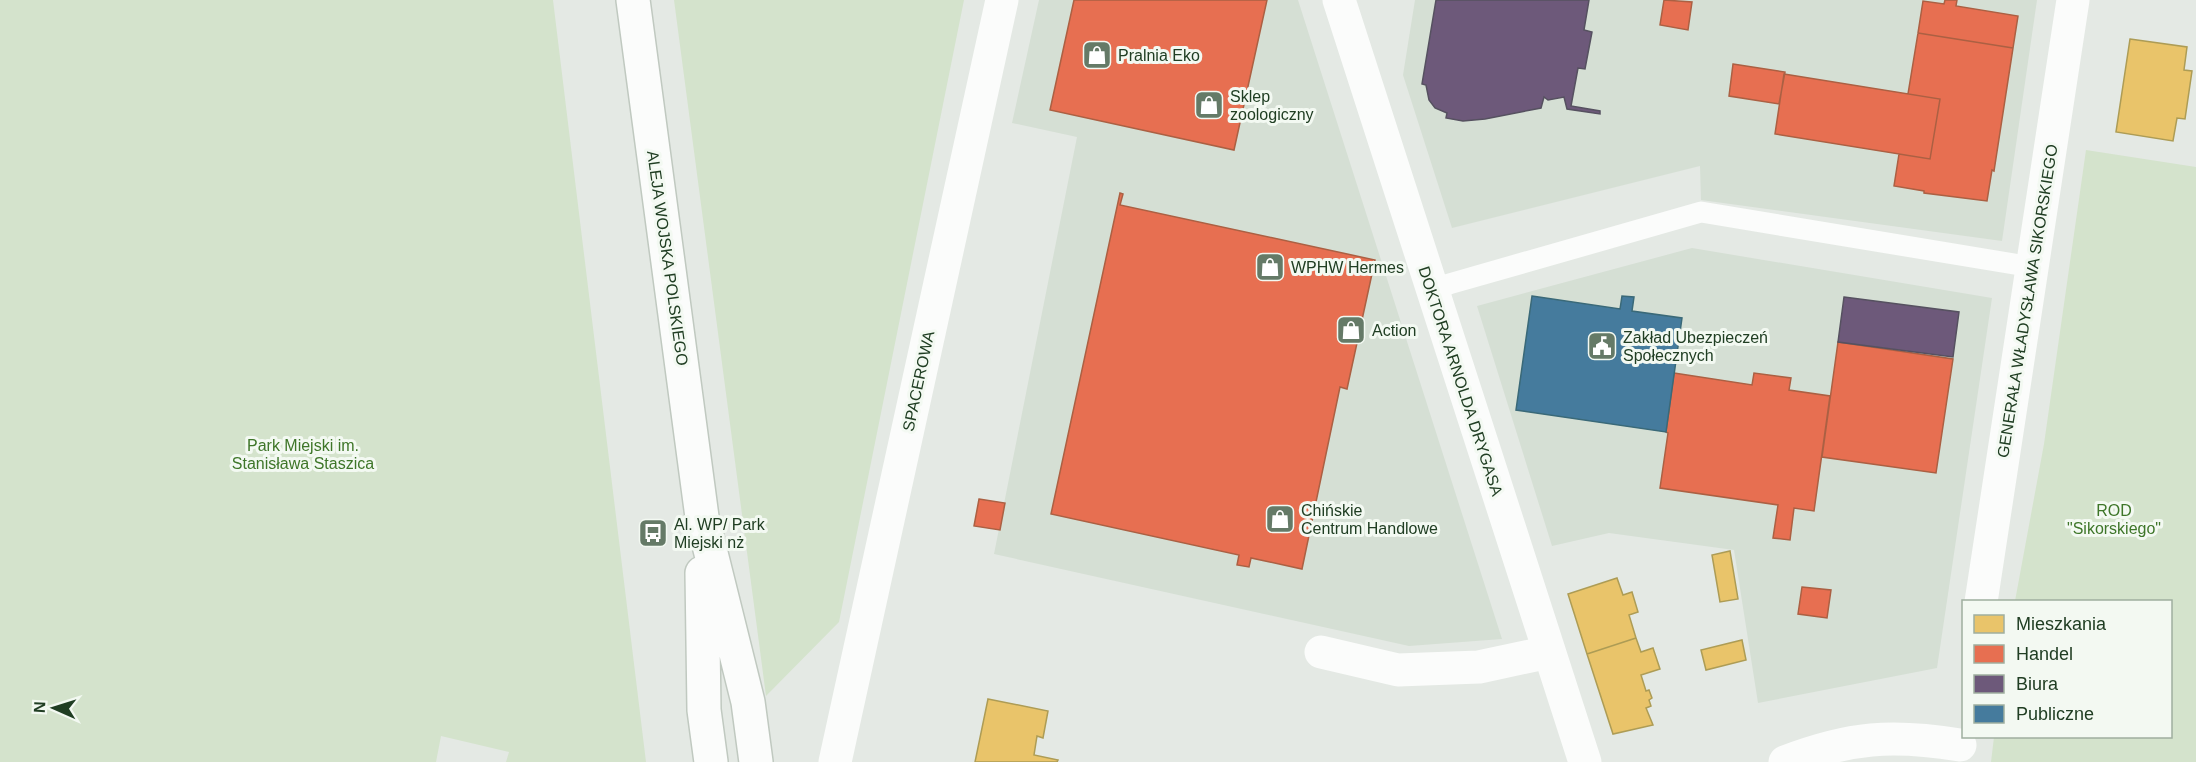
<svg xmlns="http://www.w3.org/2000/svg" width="2196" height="762" viewBox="0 0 2196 762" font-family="Helvetica,sans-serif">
<rect width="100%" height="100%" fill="#e4e9e4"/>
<path fill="#d5dfd4" d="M1039,0H1298L1502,639L1409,646L994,554L1077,137L1012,123Z
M1415,0H2037L2002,241L1701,200L1700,166L1452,228L1403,75Z
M1692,248L1992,298L1937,668L1758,703L1734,550L1609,533L1552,546L1477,306Z"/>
<path fill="#d4e3cc" d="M0,0H553L646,762H506L509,752L441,736L436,762H0Z
M674,0H964L839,622L766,696Z
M2086,150L2196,167V762H1991L1994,737L2170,736V602L2015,601L2044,444Z"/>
<path fill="#e9c46a" stroke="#ad9c55" stroke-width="1.5" d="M2130,39L2187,47L2184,70L2192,71L2185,119L2177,118L2173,141L2116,132Z
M1730,551L1738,599L1720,602L1712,555Z
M1617,578L1623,595L1632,592L1638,612L1629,615L1636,638L1587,654L1568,594Z
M1636,638L1641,652L1653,648L1660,669L1641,675L1646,691L1649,690L1652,698L1649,700L1651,706L1646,708L1653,725L1613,734L1587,654Z
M1742,640L1746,660L1706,670L1701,650Z
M988,699L1048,711L1043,738L1037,736L1034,755L1058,760L1057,762H975Z"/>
<path fill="#e76f51" stroke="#ab6043" stroke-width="1.5" d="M1074,0H1267L1234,150L1050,110Z
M1664,0L1692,2L1688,30L1660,25Z
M1945,0H1957L1956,6L2018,16L2013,48L1918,33L1923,1L1944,4Z
M1918,33L2013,48L1994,171L1992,170L1987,201L1924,193V191L1894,186L1899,154L1930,159L1940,99L1908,94Z
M1733,64L1785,72L1779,104L1729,96Z
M1784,74L1940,99L1930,159L1775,134Z
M1120,193L1123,194L1120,205L1375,260L1347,389L1340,387L1302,569L1251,558L1249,567L1237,565L1239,555L1051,514Z
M1838,342L1953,359L1936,473L1822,457Z
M1674,373L1752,385L1754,373L1791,378L1789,390L1830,396L1814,511L1794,508L1790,540L1773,538L1778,505L1660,488L1668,433L1666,432Z
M979,499L1005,503L1000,530L974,526Z
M1802,587L1831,590L1827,618L1798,614Z"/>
<path fill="#6d597a" stroke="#565160" stroke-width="1.5" d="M1436,0H1589L1584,30L1592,32L1585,69L1578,68L1571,106L1600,111V114L1567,109L1564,97L1548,100L1544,97L1541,108L1485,119L1463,121L1446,118L1447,113L1435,108L1429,100L1426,85L1422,84Z
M1844,297L1959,312L1953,357L1838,342Z"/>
<path fill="#457b9d" stroke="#3a6978" stroke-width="1.5" d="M1532,296L1620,309L1622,296L1634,297L1632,311L1682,318L1666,432L1516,410Z"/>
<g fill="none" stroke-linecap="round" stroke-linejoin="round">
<g stroke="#c0c9c0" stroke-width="36">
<path id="secondary" d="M633,0L702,517L748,702L756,762
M702,573L704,710L711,762"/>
</g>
<path stroke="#fbfcfb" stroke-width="21" d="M1432,291L1449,284L1701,212L2032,267"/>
<path stroke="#fbfcfb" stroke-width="33" d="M1339,0L1585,762
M1981,602L2073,0
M1321,652L1398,670L1479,667L1549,652
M835,762L1002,0
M1785,762C1850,737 1892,734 1960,745"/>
<use href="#secondary" stroke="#fbfcfb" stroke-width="33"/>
</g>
<defs>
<g id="shop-square" transform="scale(1.5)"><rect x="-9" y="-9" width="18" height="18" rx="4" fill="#657a67" stroke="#f3f9f2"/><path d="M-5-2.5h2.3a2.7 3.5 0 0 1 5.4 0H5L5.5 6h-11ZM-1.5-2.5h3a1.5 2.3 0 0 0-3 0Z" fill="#fff"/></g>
<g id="civic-square" transform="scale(1.5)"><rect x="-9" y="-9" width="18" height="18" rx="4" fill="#657a67" stroke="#f3f9f2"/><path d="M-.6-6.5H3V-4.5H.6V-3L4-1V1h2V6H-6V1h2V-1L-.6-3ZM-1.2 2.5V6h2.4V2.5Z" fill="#fff"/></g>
<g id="bus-square" transform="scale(1.5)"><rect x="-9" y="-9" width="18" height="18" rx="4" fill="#657a67" stroke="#f3f9f2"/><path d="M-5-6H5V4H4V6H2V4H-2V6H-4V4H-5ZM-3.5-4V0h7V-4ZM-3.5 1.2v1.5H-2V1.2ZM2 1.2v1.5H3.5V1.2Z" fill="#fff"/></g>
</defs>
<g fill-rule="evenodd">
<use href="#shop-square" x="1097" y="55"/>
<use href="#shop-square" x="1209" y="105"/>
<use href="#shop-square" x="1270" y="267"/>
<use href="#shop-square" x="1351" y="330"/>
<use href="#civic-square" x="1602" y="346"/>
<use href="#shop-square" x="1280" y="519"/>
<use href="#bus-square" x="653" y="533"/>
</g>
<g text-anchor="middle" stroke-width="6" stroke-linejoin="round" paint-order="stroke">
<g font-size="16" fill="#203e23" stroke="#f3f9f2" text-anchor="start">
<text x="1118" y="61">Pralnia Eko</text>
<text x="1230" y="102">Sklep<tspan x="1230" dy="18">zoologiczny</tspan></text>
<text x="1291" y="273">WPHW Hermes</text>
<text x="1372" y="336">Action</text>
<text x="1623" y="343">Zakład Ubezpieczeń<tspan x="1623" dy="18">Społecznych</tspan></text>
<text x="1301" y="516">Chińskie<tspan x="1301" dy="18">Centrum Handlowe</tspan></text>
<text x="674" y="530">Al. WP/ Park<tspan x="674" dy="18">Miejski nż</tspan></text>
</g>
<g font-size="16" fill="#203e23" stroke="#f3f9f2">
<text transform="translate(668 258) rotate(82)" y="6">ALEJA WOJSKA POLSKIEGO</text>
<text transform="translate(2027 301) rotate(-81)" y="6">GENERAŁA WŁADYSŁAWA SIKORSKIEGO</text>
<text transform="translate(918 381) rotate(-78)" y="6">SPACEROWA</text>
<text transform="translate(1461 381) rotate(72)" y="6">DOKTORA ARNOLDA DRYGASA</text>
</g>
<g font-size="16" fill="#3e7629" stroke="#f3f9f2">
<text x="303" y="451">Park Miejski im.<tspan x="303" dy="18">Stanisława Staszica</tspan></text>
<text x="2114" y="516">ROD<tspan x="2114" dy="18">"Sikorskiego"</tspan></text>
</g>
</g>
<rect x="1962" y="600" width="210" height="138" fill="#f3f9f2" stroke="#9fae9f" stroke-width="1.5"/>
<rect x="1974" y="615" width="30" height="18" fill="#e9c46a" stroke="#9fae9f" stroke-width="1.5"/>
<text x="2016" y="630" font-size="18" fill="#203e23">Mieszkania</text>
<rect x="1974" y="645" width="30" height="18" fill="#e76f51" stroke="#9fae9f" stroke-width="1.5"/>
<text x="2016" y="660" font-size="18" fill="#203e23">Handel</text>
<rect x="1974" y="675" width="30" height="18" fill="#6d597a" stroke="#9fae9f" stroke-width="1.5"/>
<text x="2016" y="690" font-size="18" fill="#203e23">Biura</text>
<rect x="1974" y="705" width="30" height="18" fill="#457b9d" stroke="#9fae9f" stroke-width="1.5"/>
<text x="2016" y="720" font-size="18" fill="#203e23">Publiczne</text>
<g transform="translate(54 708) rotate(273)" stroke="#f3f9f2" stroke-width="4.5" paint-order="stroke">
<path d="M0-4.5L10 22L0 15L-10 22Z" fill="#203e23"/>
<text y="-9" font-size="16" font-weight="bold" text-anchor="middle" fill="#203e23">N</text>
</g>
</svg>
